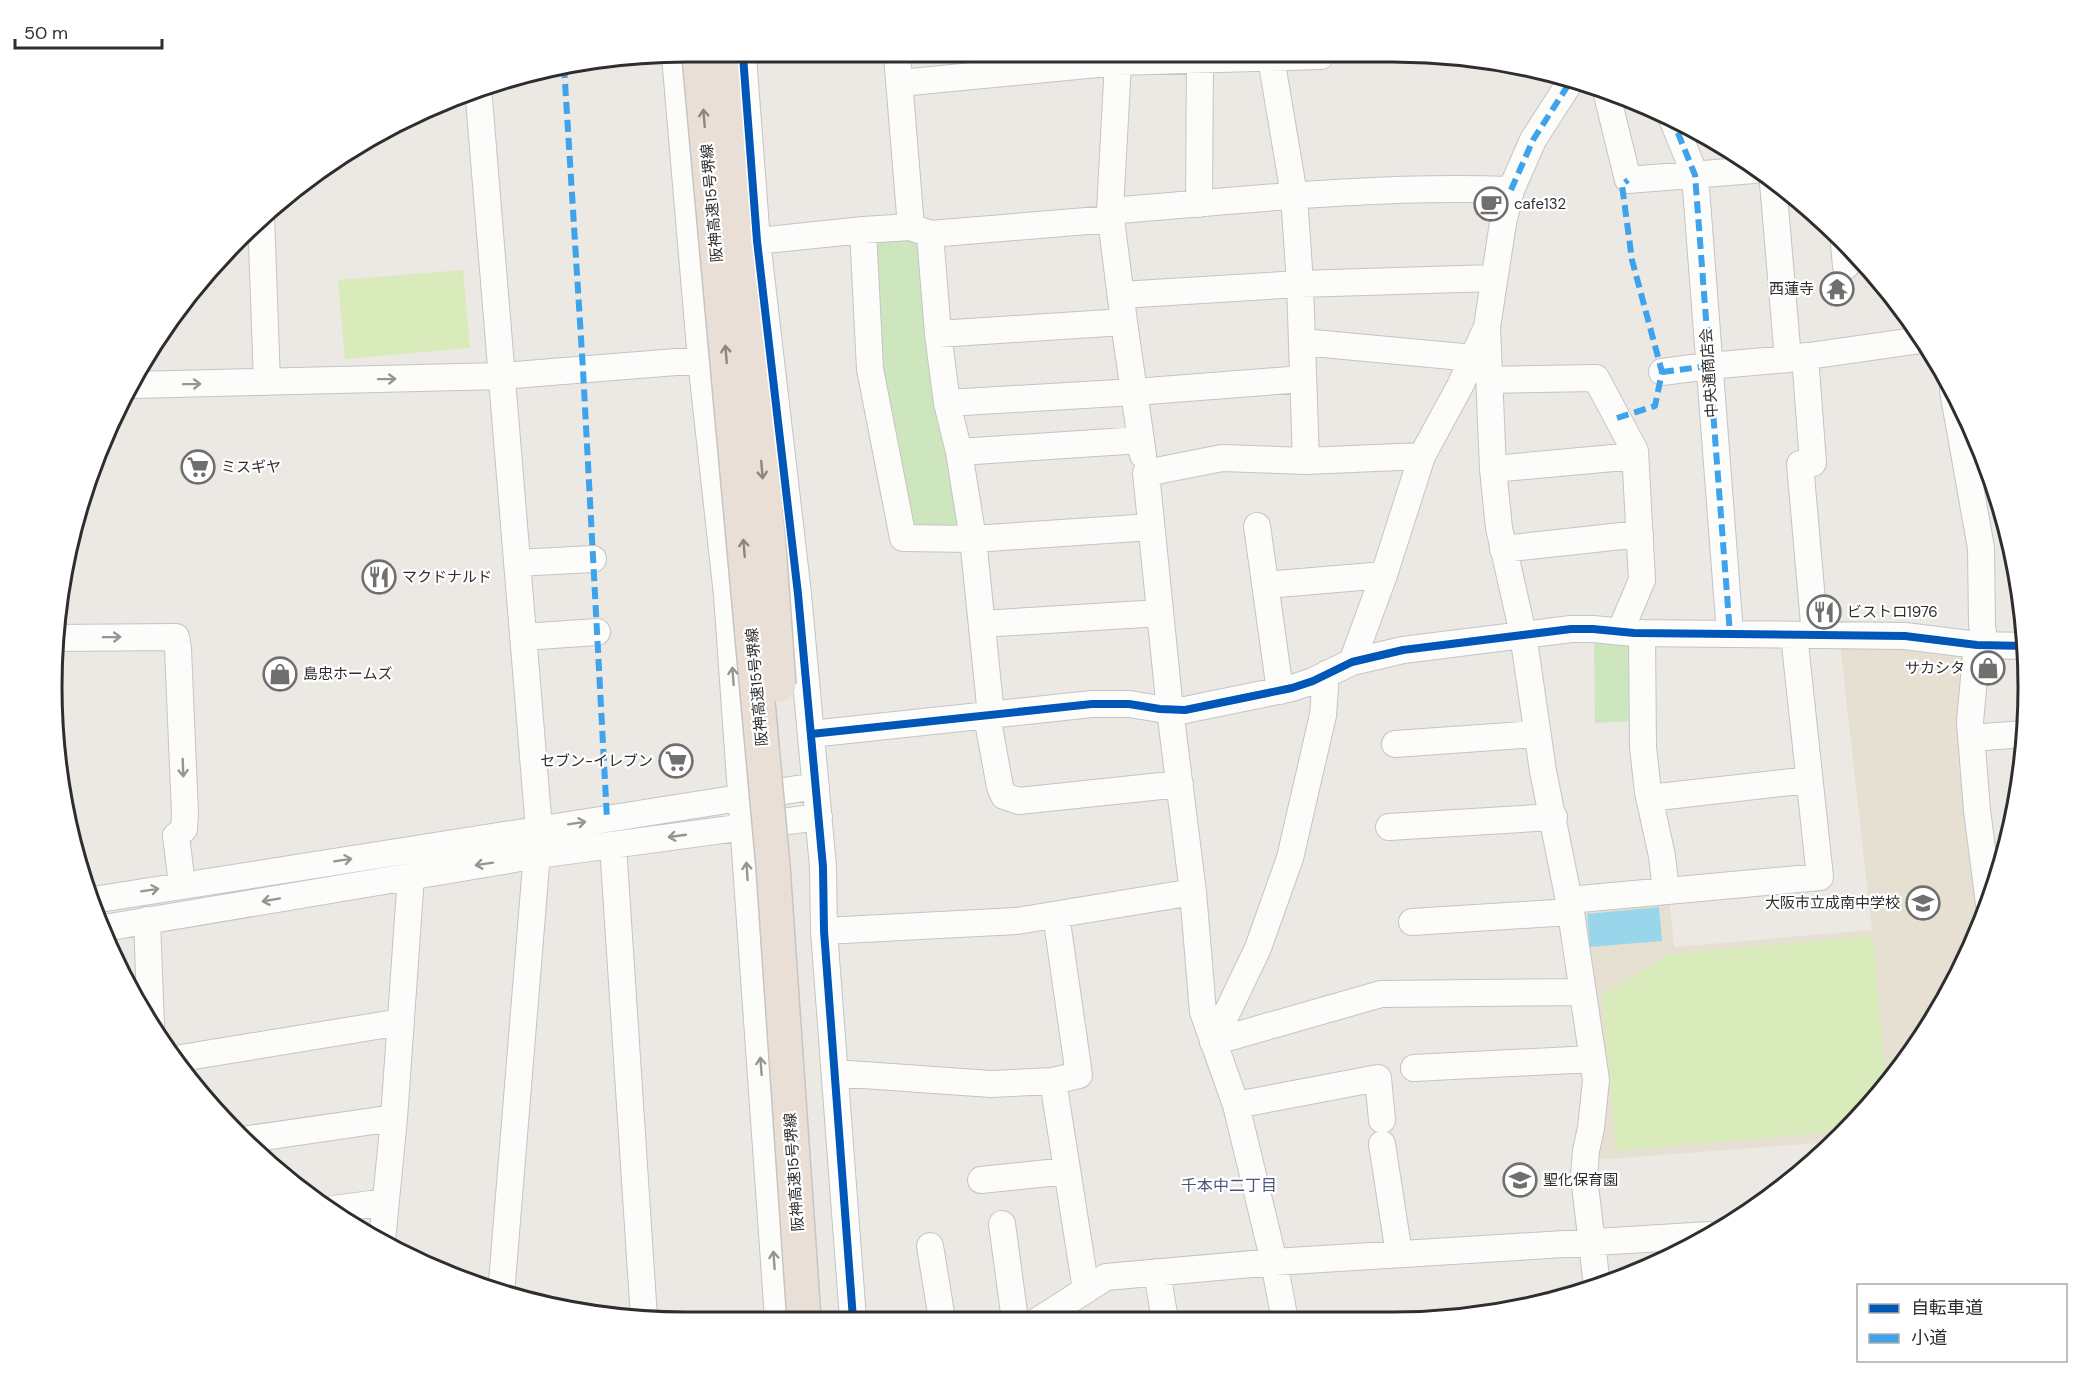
<svg xmlns="http://www.w3.org/2000/svg" width="2079" height="1374" viewBox="0 0 2079 1374" font-family="'DM Sans','Noto Sans JP',sans-serif">
<rect width="100%" height="100%" fill="#ece8e4"/>
<path fill="#e6e0d3" d="M1840,644H1902L1960,657L1967,666L1961,726L1980,923L1943,1005L1870,1107L1832,1142L1594,1160L1576,909L1669,897L1674,947L1872,930Z"/>
<path fill="#cee6be" d="M874,234L918,237L965,532H911L880,374Z
M1594,636L1632,640L1634,721L1595,723Z"/>
<path fill="#d9eabb" d="M463,270L470,348L345,359L338,280Z
M1873,936L1886,1084L1870,1107L1844,1131L1616,1151L1602,995L1670,954Z"/>
<path fill="#99d6ec" d="M1659,907L1662,941L1590,947L1587,914Z"/>
<g fill="none" stroke-linecap="round" stroke-linejoin="round">
<g stroke="#c5c4c5" stroke-width="28">
<path id="minor" d="M675,56L701,360L727,595L778,1318
M743,56L757,241L798,594L823,867L824,931L853,1319
M897,56L911,227
M1271,58L1294,195L1300,284L1306,461
M900,83L1118,62L1321,56
M478,87L539,829L501,1294
M1607,95L1628,180L1754,170
M1671,116L1695,175L1730,634
M1773,183L1788,359
M1199,204L1200,56
M1110,211C1243,200 1377,185 1511,190
M261,216L267,382
M863,230L870,369L903,538L973,539L991,715
M930,234L938,334L1124,322L1110,211L1118,62L1116,56
M757,241L863,230L911,227L930,234L1111,219
M1844,244L1846,266
M1121,295L1300,284L1493,278
M1124,322L1143,455
M1487,327L1493,469L1499,528L1523,634L1543,771L1570,906L1596,1080L1591,1128L1586,1151L1584,1177L1597,1286
M938,334L947,403L959,452L973,539L1151,527
M1302,342L1473,358
M1805,356L1813,463L1800,464L1815,635
M1662,372L1708,366L1788,359L1921,340
M1489,380L1596,378L1635,451L1642,580L1620,632
M133,385L501,376L701,360
M1953,391L1981,548L1982,625L1985,646
M947,403L1135,392L1303,379
M959,452L1141,440
M1493,469L1635,456
M1257,526L1280,691
M1503,549L1640,534
M517,563L593,559
M1265,585L1384,575
M982,624L1160,613
M1642,633L1643,747L1648,792L1662,856L1666,891
M523,637L597,632
M54,638L176,637L178,649L185,813L184,829L176,836L182,885
M1977,645L1970,722L1977,810L1989,904
M1352,662L1384,575L1422,456L1460,386L1487,327L1503,223L1511,190L1533,140L1572,79
M987,716L1000,787L1004,796L1019,801L1180,784
M811,734L1092,704H1129L1160,709L1185,710L1292,688L1313,681L1352,662L1403,650L1571,629H1593L1634,633L1905,636L1977,645L2027,646
M1971,738L2024,734
M1395,744L1537,734
M1649,798L1809,780
M1389,827L1554,817
M613,845L644,1318
M1193,892L1203,1012L1236,1105L1274,1262L1285,1321
M93,900L816,786
M1569,900L1820,877L1794,635
M1056,915L1079,1075L1053,1081L1086,1290
M147,920L151,1026
M1412,922L1570,912
M104,928L538,855L819,817
M824,931L1017,921L1193,892L1170,710L1146,473L1222,458L1306,461L1422,456
M1213,1042L1258,948L1290,858L1323,715L1326,674
M1213,1042L1381,994L1582,992
M175,1059L401,1022
M1414,1068L1592,1059
M835,1073L991,1084L1053,1081
M1236,1105L1378,1078L1382,1120
M242,1140L394,1118
M1382,1144L1399,1254
M981,1180L1067,1171
M334,1209L386,1202
M1002,1224L1015,1320
M382,1241L394,1118L411,876
M930,1246L942,1319
M1157,1272L1165,1320
M1039,1320L1106,1277L1274,1262L1709,1235"/>
</g>
<use href="#minor" stroke="#fcfcfb" stroke-width="26"/>
<g stroke="#c6c5c4" stroke-width="36" stroke-linecap="butt">
<path id="highway-bridge" d="M699,56L773,866L804,1319
M724,56L769,545L779,685"/>
</g>
<use href="#highway-bridge" stroke="#eadfd6" stroke-width="33"/>
<path stroke="#3ea3eb" stroke-width="6" stroke-dasharray="12 6" stroke-linecap="butt" d="M564,66L583,370L607,819
M1605,88L1607,95
M1671,116L1695,175L1730,634
M1511,190L1533,140L1572,79
M1662,372L1708,366
M1617,418L1655,406L1662,372L1632,260L1622,185L1628,180"/>
<g stroke="#fff" stroke-width="11">
<path id="cycleway" d="M743,56L757,241L798,594L823,867L824,931L853,1319
M811,734L1092,704H1129L1160,709L1185,710L1292,688L1313,681L1352,662L1403,650L1571,629H1593L1634,633L1905,636L1977,645L2027,646"/>
</g>
<use href="#cycleway" stroke="#0057b8" stroke-width="8"/>
</g>
<defs><path id="oneway-shaft" d="M-6 0H5M1.5-3L5.5 0L1.5 3" fill="none" stroke-width="1.6" stroke-linecap="round" stroke-linejoin="round" transform="scale(1.5)"/></defs>
<g stroke="#8c8682">
<use href="#oneway-shaft" transform="translate(704 118) rotate(-95)"/>
<use href="#oneway-shaft" transform="translate(726 354) rotate(-95)"/>
<use href="#oneway-shaft" transform="translate(762 470) rotate(85)"/>
<use href="#oneway-shaft" transform="translate(744 548) rotate(-95)"/>
</g>
<g stroke="#959594">
<use href="#oneway-shaft" transform="translate(387 379) rotate(-1)"/>
<use href="#oneway-shaft" transform="translate(192 384) rotate(-1)"/>
<use href="#oneway-shaft" transform="translate(112 637) rotate(-1)"/>
<use href="#oneway-shaft" transform="translate(733 676) rotate(-94)"/>
<use href="#oneway-shaft" transform="translate(183 768) rotate(88)"/>
<use href="#oneway-shaft" transform="translate(577 823) rotate(-9)"/>
<use href="#oneway-shaft" transform="translate(677 836) rotate(172)"/>
<use href="#oneway-shaft" transform="translate(343 860) rotate(-9)"/>
<use href="#oneway-shaft" transform="translate(484 864) rotate(171)"/>
<use href="#oneway-shaft" transform="translate(747 871) rotate(-94)"/>
<use href="#oneway-shaft" transform="translate(150 890) rotate(-9)"/>
<use href="#oneway-shaft" transform="translate(271 900) rotate(170)"/>
<use href="#oneway-shaft" transform="translate(761 1066) rotate(-94)"/>
<use href="#oneway-shaft" transform="translate(774 1260) rotate(-94)"/>
</g>
<defs>
<g id="cafe-ring" transform="scale(1.725)"><circle r="9.5" fill="#fff" stroke="#706f6e" stroke-width="1.5"/><path d="M-5.5-4.5H6V0H3Q3 3.5 0 3.5H-2.5Q-5.5 3.5-5.5 0ZM3-3.2v2h1.7v-2ZM-6 4.5H4V6H-6Z" fill="#706f6e"/></g>
<g id="temple-ring" transform="scale(1.725)"><circle r="9.5" fill="#fff" stroke="#706f6e" stroke-width="1.5"/><path d="M0-6L5-2H3V0L6.5 2.5H4V6H1.5V3h-3V6H-4V2.5H-6.5L-3 0V-2H-5Z" fill="#706f6e"/></g>
<g id="supermarket-ring" transform="scale(1.725)"><circle r="9.5" fill="#fff" stroke="#706f6e" stroke-width="1.5"/><path d="M-6-5.5h2.5l.6 2H6L4.5 2H-2.5L-4.4-4H-6ZM-1.5 3.2a1.3 1.3 0 1 0 .1 0ZM3 3.2a1.3 1.3 0 1 0 .1 0Z" fill="#706f6e"/></g>
<g id="restaurant-ring" transform="scale(1.725)"><circle r="9.5" fill="#fff" stroke="#706f6e" stroke-width="1.5"/><path d="M-5-6h1v4h1v-4h1v4h1v-4h1v5L-1.5 .5V6h-2V.5L-5-1ZM5-6V6H3V1.5H1.5Q1.5-4 5-6Z" fill="#706f6e"/></g>
<g id="shop-ring" transform="scale(1.725)"><circle r="9.5" fill="#fff" stroke="#706f6e" stroke-width="1.5"/><path d="M-5-2.5h2.3a2.7 3.5 0 0 1 5.4 0H5L5.5 6h-11ZM-1.5-2.5h3a1.5 2.3 0 0 0-3 0Z" fill="#706f6e"/></g>
<g id="school-ring" transform="scale(1.725)"><circle r="9.5" fill="#fff" stroke="#706f6e" stroke-width="1.5"/><path d="M0-5L7-2L0 1L-7-2ZM-4 1L0 2.5L4 1V4Q0 6-4 4Z" fill="#706f6e"/></g>
</defs>
<g fill-rule="evenodd">
<use href="#cafe-ring" x="1491" y="204"/>
<use href="#temple-ring" x="1837" y="289"/>
<use href="#supermarket-ring" x="198" y="467"/>
<use href="#restaurant-ring" x="379" y="577"/>
<use href="#restaurant-ring" x="1824" y="612"/>
<use href="#shop-ring" x="1988" y="668"/>
<use href="#shop-ring" x="280" y="674"/>
<use href="#supermarket-ring" x="676" y="761"/>
<use href="#school-ring" x="1923" y="903"/>
<use href="#school-ring" x="1520" y="1180"/>
</g>
<g text-anchor="middle" stroke-width="4.5" stroke-linejoin="round" paint-order="stroke">
<g font-size="15" fill="#2e2e2e" stroke="#fff">
<text transform="translate(712 203) rotate(-95)" y="5">阪神高速15号堺線</text>
<text transform="translate(1709 373) rotate(-94)" y="5">中央通商店会</text>
<text transform="translate(757 687) rotate(-95)" y="5">阪神高速15号堺線</text>
<text transform="translate(794 1172) rotate(-94)" y="5">阪神高速15号堺線</text>
</g>
<g font-size="15" fill="#2e2e2e" stroke="#fff" text-anchor="start">
<text x="1514" y="209">cafe132</text>
<text x="1814" y="294" text-anchor="end">西蓮寺</text>
<text x="221" y="472">ミスギヤ</text>
<text x="402" y="582">マクドナルド</text>
<text x="1847" y="617">ビストロ1976</text>
<text x="1965" y="673" text-anchor="end">サカシタ</text>
<text x="303" y="679">島忠ホームズ</text>
<text x="653" y="766" text-anchor="end">セブン-イレブン</text>
<text x="1900" y="908" text-anchor="end">大阪市立成南中学校</text>
<text x="1543" y="1185">聖化保育園</text>
</g>
<g font-size="16" fill="#4d5680" stroke="#fff">
<text x="1229" y="1191">千本中二丁目</text>
</g>
</g>
<path d="M0 0H2079V1374H0ZM687 62H1393A625 625 0 0 1 2018 687V687A625 625 0 0 1 1393 1312H687A625 625 0 0 1 62 687V687A625 625 0 0 1 687 62Z" fill="#fff" fill-rule="evenodd"/>
<path fill="none" stroke="#2e2e2e" stroke-width="3" d="M687 62H1393A625 625 0 0 1 2018 687V687A625 625 0 0 1 1393 1312H687A625 625 0 0 1 62 687V687A625 625 0 0 1 687 62Z"/>
<rect x="1857" y="1284" width="210" height="78" fill="#ffffff" stroke="#ababab" stroke-width="1.5"/>
<rect x="1869" y="1304" width="30" height="9" fill="#0057b8" stroke="#ababab" stroke-width="1.5"/>
<text x="1911" y="1314" font-size="18" fill="#2e2e2e">自転車道</text>
<rect x="1869" y="1334" width="30" height="9" fill="#3ea3eb" stroke="#ababab" stroke-width="1.5"/>
<text x="1911" y="1344" font-size="18" fill="#2e2e2e">小道</text>
<path d="M15 39v9h147v-9" fill="none" stroke="#2e2e2e" stroke-width="3"/>
<text x="24" y="39" font-size="18" fill="#2e2e2e" stroke="#ffffff" stroke-width="4.5" paint-order="stroke">50 m</text>
</svg>
